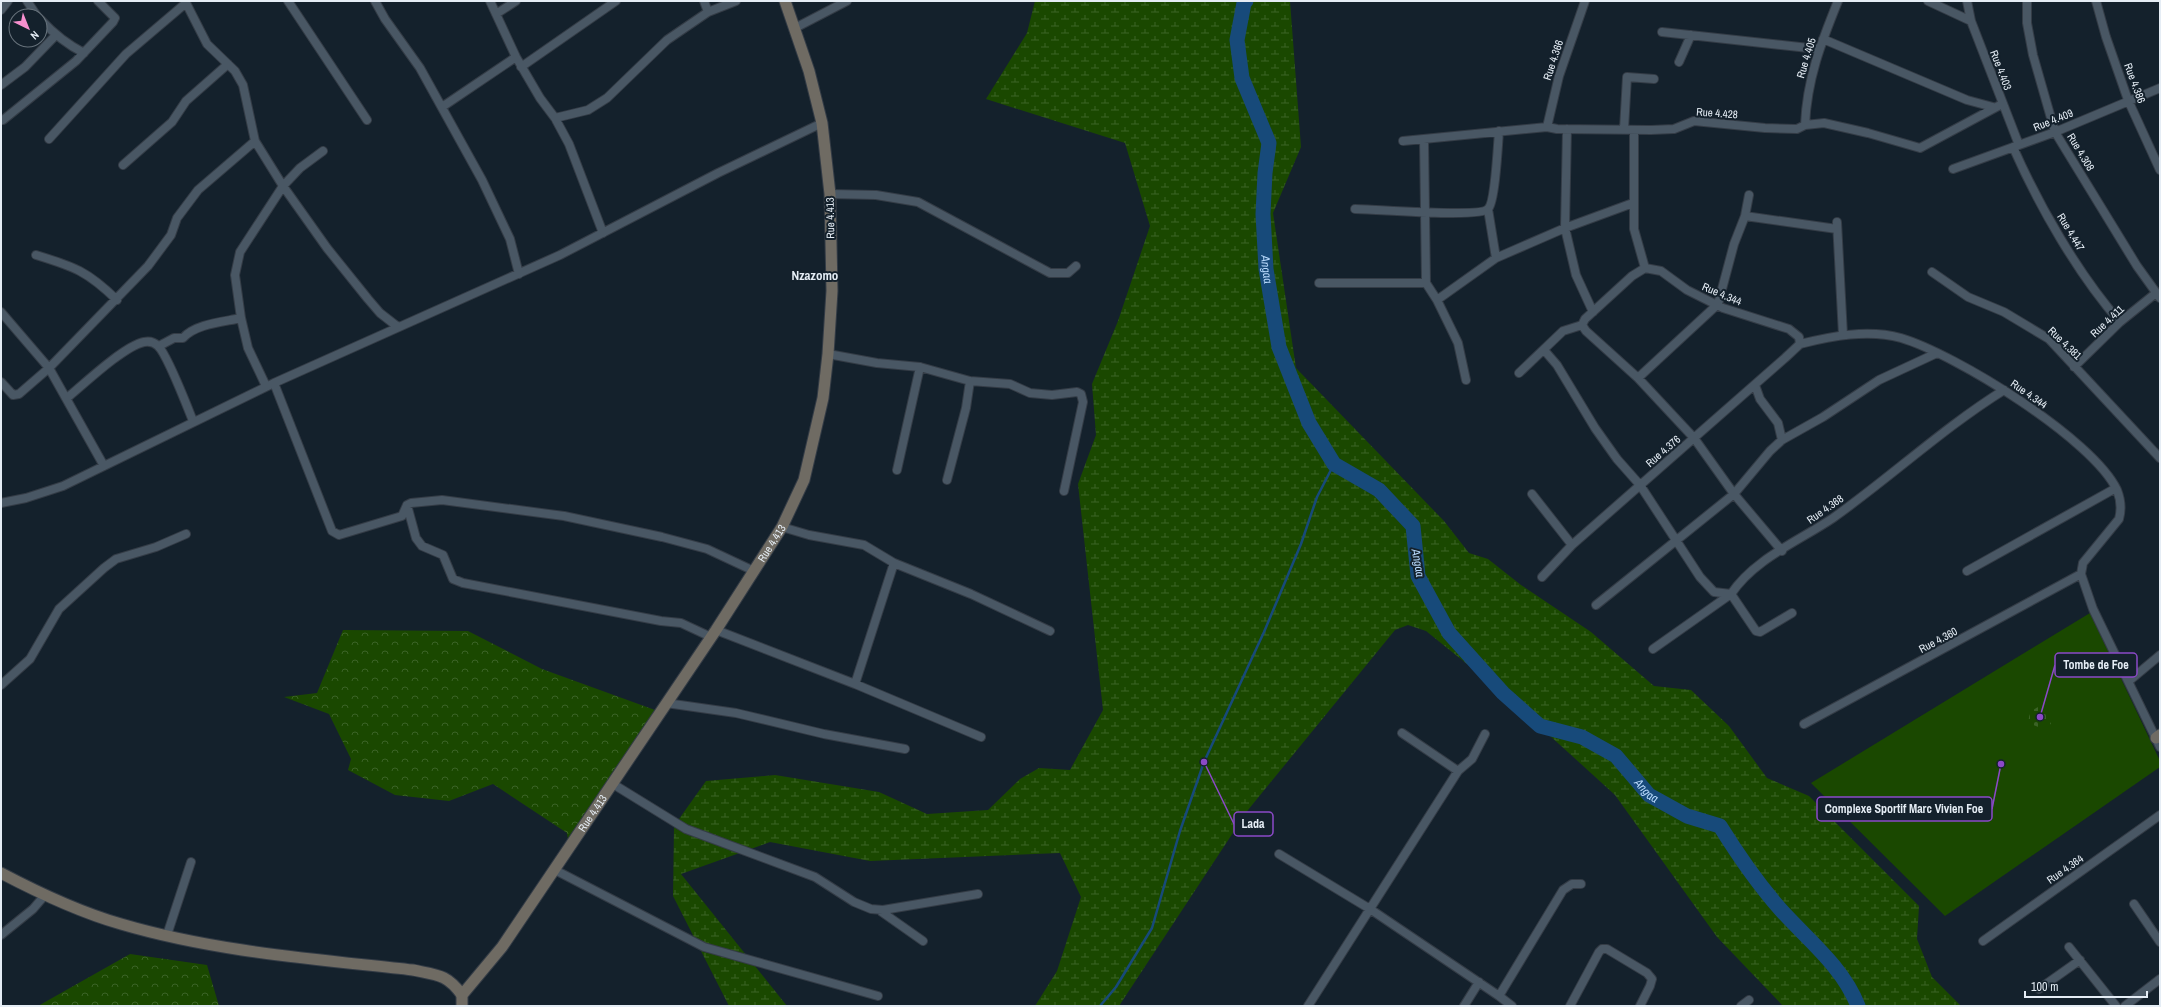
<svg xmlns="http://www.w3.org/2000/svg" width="2161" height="1007" viewBox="0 0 2161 1007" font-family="'Archivo Narrow',sans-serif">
<defs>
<pattern id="forest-crowns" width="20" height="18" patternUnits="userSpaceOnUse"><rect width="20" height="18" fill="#1a4800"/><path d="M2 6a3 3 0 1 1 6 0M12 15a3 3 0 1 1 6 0" fill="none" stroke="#3b6326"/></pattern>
<pattern id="wetland-marsh" width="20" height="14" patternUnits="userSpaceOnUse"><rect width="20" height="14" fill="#1a4800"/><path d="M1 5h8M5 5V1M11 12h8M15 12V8" fill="none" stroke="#3b6326"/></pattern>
<pattern id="cemetery-stones" width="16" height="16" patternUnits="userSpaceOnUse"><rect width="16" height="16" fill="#1a4800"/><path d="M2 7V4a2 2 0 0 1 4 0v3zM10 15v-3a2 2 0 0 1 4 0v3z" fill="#3b6326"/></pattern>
</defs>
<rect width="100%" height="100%" fill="#14212c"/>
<path fill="#1a4800" d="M2090,613L2160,761V767L1945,916L1811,783Z"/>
<path fill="url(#forest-crowns)" d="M343,630L468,631L542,669L655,710L569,848L567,833L493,784L449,801L395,795L348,770L351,759L329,714L284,697L317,693Z
M130,954L207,965L219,1006H38Z"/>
<path fill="url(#wetland-marsh)" d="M1035,1H1290L1301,147L1273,213L1296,368L1444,521L1469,553L1488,559L1521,585L1591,632L1654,686L1691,690L1729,726L1767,778L1809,796L1919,906L1917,939L1932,977L1961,1006H1783L1717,937L1615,795L1503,693L1426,631L1408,625L1395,630L1248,810L1119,1006H1035L1057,971L1081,897L1060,853L870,861L770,842L681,874L787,1006H729L673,896L674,826L706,781L775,775L879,792L927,814L988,810L1020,779L1039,768L1070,770L1103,710L1078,484L1096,435L1092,384L1118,321L1150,226L1125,143L986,99L1027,33Z"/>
<path fill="url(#cemetery-stones)" d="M2041,705L2050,715L2051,724L2041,728L2028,723L2030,712Z"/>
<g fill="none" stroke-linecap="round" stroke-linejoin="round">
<path stroke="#174a7a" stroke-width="2.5" d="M1100,1006L1116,987L1152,928L1180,831L1204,762L1264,632L1301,544L1317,497L1334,464"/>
<path stroke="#174a7a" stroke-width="15" id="s1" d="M1246,1L1244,3L1237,40L1242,78L1269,143L1265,173L1263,214L1266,269L1279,347L1309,423L1334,464L1379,490L1413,526L1418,576L1449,633L1503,693L1540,726L1582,737L1616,756L1649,795L1687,816L1720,826C1738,855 1758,884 1781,910C1808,940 1843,967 1858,1006"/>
<g stroke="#343c46" stroke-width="10">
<path id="street" d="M27,1L37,16
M185,1L207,44L235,71L243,85L255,141L283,186L327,248L368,299L380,313L398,327
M288,1L367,120
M375,1L385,19L420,68L482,180L510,239L519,274
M490,1L516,57L540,98L555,118L569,144L603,233
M704,1L708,12
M1928,1L1971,21
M1967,1L1971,21L2019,145
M2027,1V23L2033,55L2055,132L2137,266L2160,298
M2096,1L2106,37L2128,100L2160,170
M1,10L8,1
M496,14L516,1
M40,19C54,34 66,44 84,53
M795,28L847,1
M1662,32L1818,49
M1823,39L1967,100L1993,107
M1679,62L1691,35
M521,67L616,1
M1,85L25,67L55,36
M442,107L516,57
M555,118L588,110L607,98L667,40L708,12L736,1
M3,120L76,61L113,22L115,18L98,1
M1805,125C1807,79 1821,43 1838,1
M1547,127L1559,76L1585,1
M1567,129L1565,228L1576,275L1593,312
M1624,129L1627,77L1654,79
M1634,130V229L1645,268
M49,139L126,54L186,3
M1424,139L1426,283L1437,300
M1403,141L1547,127L1557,129L1651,130L1674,129L1694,121L1765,128L1797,129L1805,125L1824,123L1868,133L1920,148L2002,104
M2013,147C2039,206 2078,274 2120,322
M123,165L172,122L186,101L228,64
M1953,169L2055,132L2160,88
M830,194L876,195L918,202L1050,273H1068L1076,266
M1355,209C1373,209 1480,218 1488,209C1495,203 1498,144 1499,131
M1488,209L1496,258
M1745,216L1837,229
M1837,222L1843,335
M36,255C75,267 87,271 117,300
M1645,268L1661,271L1687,290L1723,308L1789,329L1799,337L1800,344C1832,336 1868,329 1901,338C1955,354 2093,439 2117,490C2121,500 2122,508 2119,519L2083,563L2081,574L2093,609L2160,747
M1932,272L1968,297L2004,312L2049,339L2160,458
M1319,283H1426
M1,312L49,368L104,466
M1582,325L1586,331L1638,378L1694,438L1734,494L1782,551
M1582,325L1585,319L1632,276L1645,268
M159,346L174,338H183C195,324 223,322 241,318
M1544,350L1557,365L1595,428L1617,459L1640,485L1700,577L1714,592L1731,594
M828,354L877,363L920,367L970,381L1010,384L1030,393L1052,395L1077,392L1081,394L1083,402L1064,491
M2074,367L2120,322L2156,293
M1519,373L1563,331L1582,325
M1638,378L1718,304L1734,244L1745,216L1749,195
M1466,380L1458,343L1437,300L1496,258L1565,228L1633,203
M1,382L13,395L19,394L49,368L148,266L171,235L177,218L198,190L255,141
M274,383L332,531L339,535L402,516L407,505L411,503L442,500L564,516L662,537L707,549L754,571
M1755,385L1760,399L1778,423L1782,440
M266,386L248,348L241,318L235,275L240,252L283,186L300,168L323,151
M67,398C84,384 124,346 144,342C149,341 154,342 158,346C167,354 187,406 193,421
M897,470L920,367
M947,480L966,408L970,381
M1532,494L1572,545
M1,503L26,498L63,486L274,383L560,255L718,173L822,123
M407,505L416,538L422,546L443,555L453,579L463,583L661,621L681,623L711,637
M782,527L809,535L864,545L894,563L971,594L1050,631
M1967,571L2116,488
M1542,577L1572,545L1785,358L1800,344
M1596,605L1734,494L1770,451L1782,440L1823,417L1879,380L1937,353
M1792,613L1760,632L1756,631L1731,594C1754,559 1799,541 1833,518C1891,477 1943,428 2004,390
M716,630L855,684L981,737
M1653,649L1731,594
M2129,681L2160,655
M855,684L894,563
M1,685L30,659L59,609L104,568L116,559L156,547L186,534
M666,703L736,713L824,734L905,749
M1804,724L2081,574
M1402,733L1458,771
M613,784L686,829L815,877L854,902L871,909L883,910L978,894
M1279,854L1370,909L1499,996L1512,1006
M555,870L704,947L878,996
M2134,904L2160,942
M879,910L923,941
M1,935L33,909L45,895
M167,935L191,862
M1983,941L2160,815
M2069,947L2116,1006
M2039,989L2080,960
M1499,996L1563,890L1572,884H1581
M1308,1006L1458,771L1472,759L1485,734
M1464,1006L1479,982
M1570,1006L1599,952L1602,949H1607L1647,973L1652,979L1650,986L1640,1006
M1741,1006L1749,1000
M2125,1006L2160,979"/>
</g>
<g stroke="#343c46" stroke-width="13">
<g id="secondary">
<path d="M2156,738L2160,735"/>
<path d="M1,873C39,893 79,912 121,924C216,952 315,959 413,970C437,975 447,974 462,995"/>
<path id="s2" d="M462,1006V995L502,947L716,630L782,527L804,480L823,398L828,354L832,291L830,194L822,123L809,71L785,1"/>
</g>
</g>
<use href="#street" stroke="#495764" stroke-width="8"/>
<use href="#secondary" stroke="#6f6b63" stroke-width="11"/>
</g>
<g text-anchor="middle" stroke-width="4" stroke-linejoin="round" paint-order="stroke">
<g font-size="11" fill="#e5edf5" stroke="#14212c">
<text transform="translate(1806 58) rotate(-73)" y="4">Rue 4.405</text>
<text transform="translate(1553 60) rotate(-72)" y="4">Rue 4.366</text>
<text transform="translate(2001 70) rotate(69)" y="4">Rue 4.403</text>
<text transform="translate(2135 83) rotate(70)" y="4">Rue 4.386</text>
<text transform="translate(1717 113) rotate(4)" y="4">Rue 4.428</text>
<text transform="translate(2053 120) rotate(-22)" y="4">Rue 4.409</text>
<text transform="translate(2081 152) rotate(59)" y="4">Rue 4.308</text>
<text transform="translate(830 218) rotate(-91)" y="4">Rue 4.413</text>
<text transform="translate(2071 232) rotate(59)" y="4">Rue 4.447</text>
<text transform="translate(1722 294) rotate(23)" y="4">Rue 4.344</text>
<text transform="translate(2107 321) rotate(-43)" y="4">Rue 4.411</text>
<text transform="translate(2065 343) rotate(44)" y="4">Rue 4.381</text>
<text transform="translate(2029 394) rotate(35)" y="4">Rue 4.344</text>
<text transform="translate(1663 451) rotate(-41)" y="4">Rue 4.376</text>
<text transform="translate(1825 509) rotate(-35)" y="4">Rue 4.368</text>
<text dy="4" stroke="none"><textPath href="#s2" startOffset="559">Rue 4.413</textPath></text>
<text transform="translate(1938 640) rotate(-28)" y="4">Rue 4.360</text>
<text dy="4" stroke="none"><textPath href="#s2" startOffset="235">Rue 4.413</textPath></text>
<text transform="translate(2065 869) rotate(-35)" y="4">Rue 4.364</text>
</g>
<g font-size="12" font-style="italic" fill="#b8d9fc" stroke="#14212c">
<text dy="4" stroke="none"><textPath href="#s1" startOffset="276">Angaa</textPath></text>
<text transform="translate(1418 563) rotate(80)" y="4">Angaa</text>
<text dy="4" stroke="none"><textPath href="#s1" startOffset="960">Angaa</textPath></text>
</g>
<g font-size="13" font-weight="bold" fill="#e5edf5" stroke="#14212c">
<text x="815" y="280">Nzazomo</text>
</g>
</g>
<path fill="none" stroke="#8b49c7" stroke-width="1.5" d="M2040 717L2055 665M2001 764L1992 809M1204 762L1234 824"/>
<g fill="#8b49c7" stroke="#14212c" stroke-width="1.5">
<circle cx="2040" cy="717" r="4"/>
<circle cx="2001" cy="764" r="4"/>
<circle cx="1204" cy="762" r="4"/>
</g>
<g fill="#14212c" stroke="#8b49c7" stroke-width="1.5">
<rect x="2055" y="653" width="82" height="24" rx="4"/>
<rect x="1817" y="797" width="175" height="24" rx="4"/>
<rect x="1234" y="812" width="39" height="24" rx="4"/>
</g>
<g font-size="12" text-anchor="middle" font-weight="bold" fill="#e5edf5">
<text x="2096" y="669">Tombe de Foe</text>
<text x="1904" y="813">Complexe Sportif Marc Vivien Foe</text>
<text x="1253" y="828">Lada</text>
</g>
<rect width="2161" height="1007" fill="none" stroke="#e5edf5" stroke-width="4"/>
<g transform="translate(28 28) rotate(137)"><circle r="19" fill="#14212c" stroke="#68737c"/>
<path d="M0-3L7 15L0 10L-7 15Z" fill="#f790cf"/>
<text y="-6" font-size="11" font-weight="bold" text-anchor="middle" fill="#e5edf5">N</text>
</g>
<path d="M2025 991v6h122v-6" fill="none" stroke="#e5edf5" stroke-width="2"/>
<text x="2031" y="991" font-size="12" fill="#e5edf5" stroke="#14212c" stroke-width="3" paint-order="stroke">100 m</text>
</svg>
